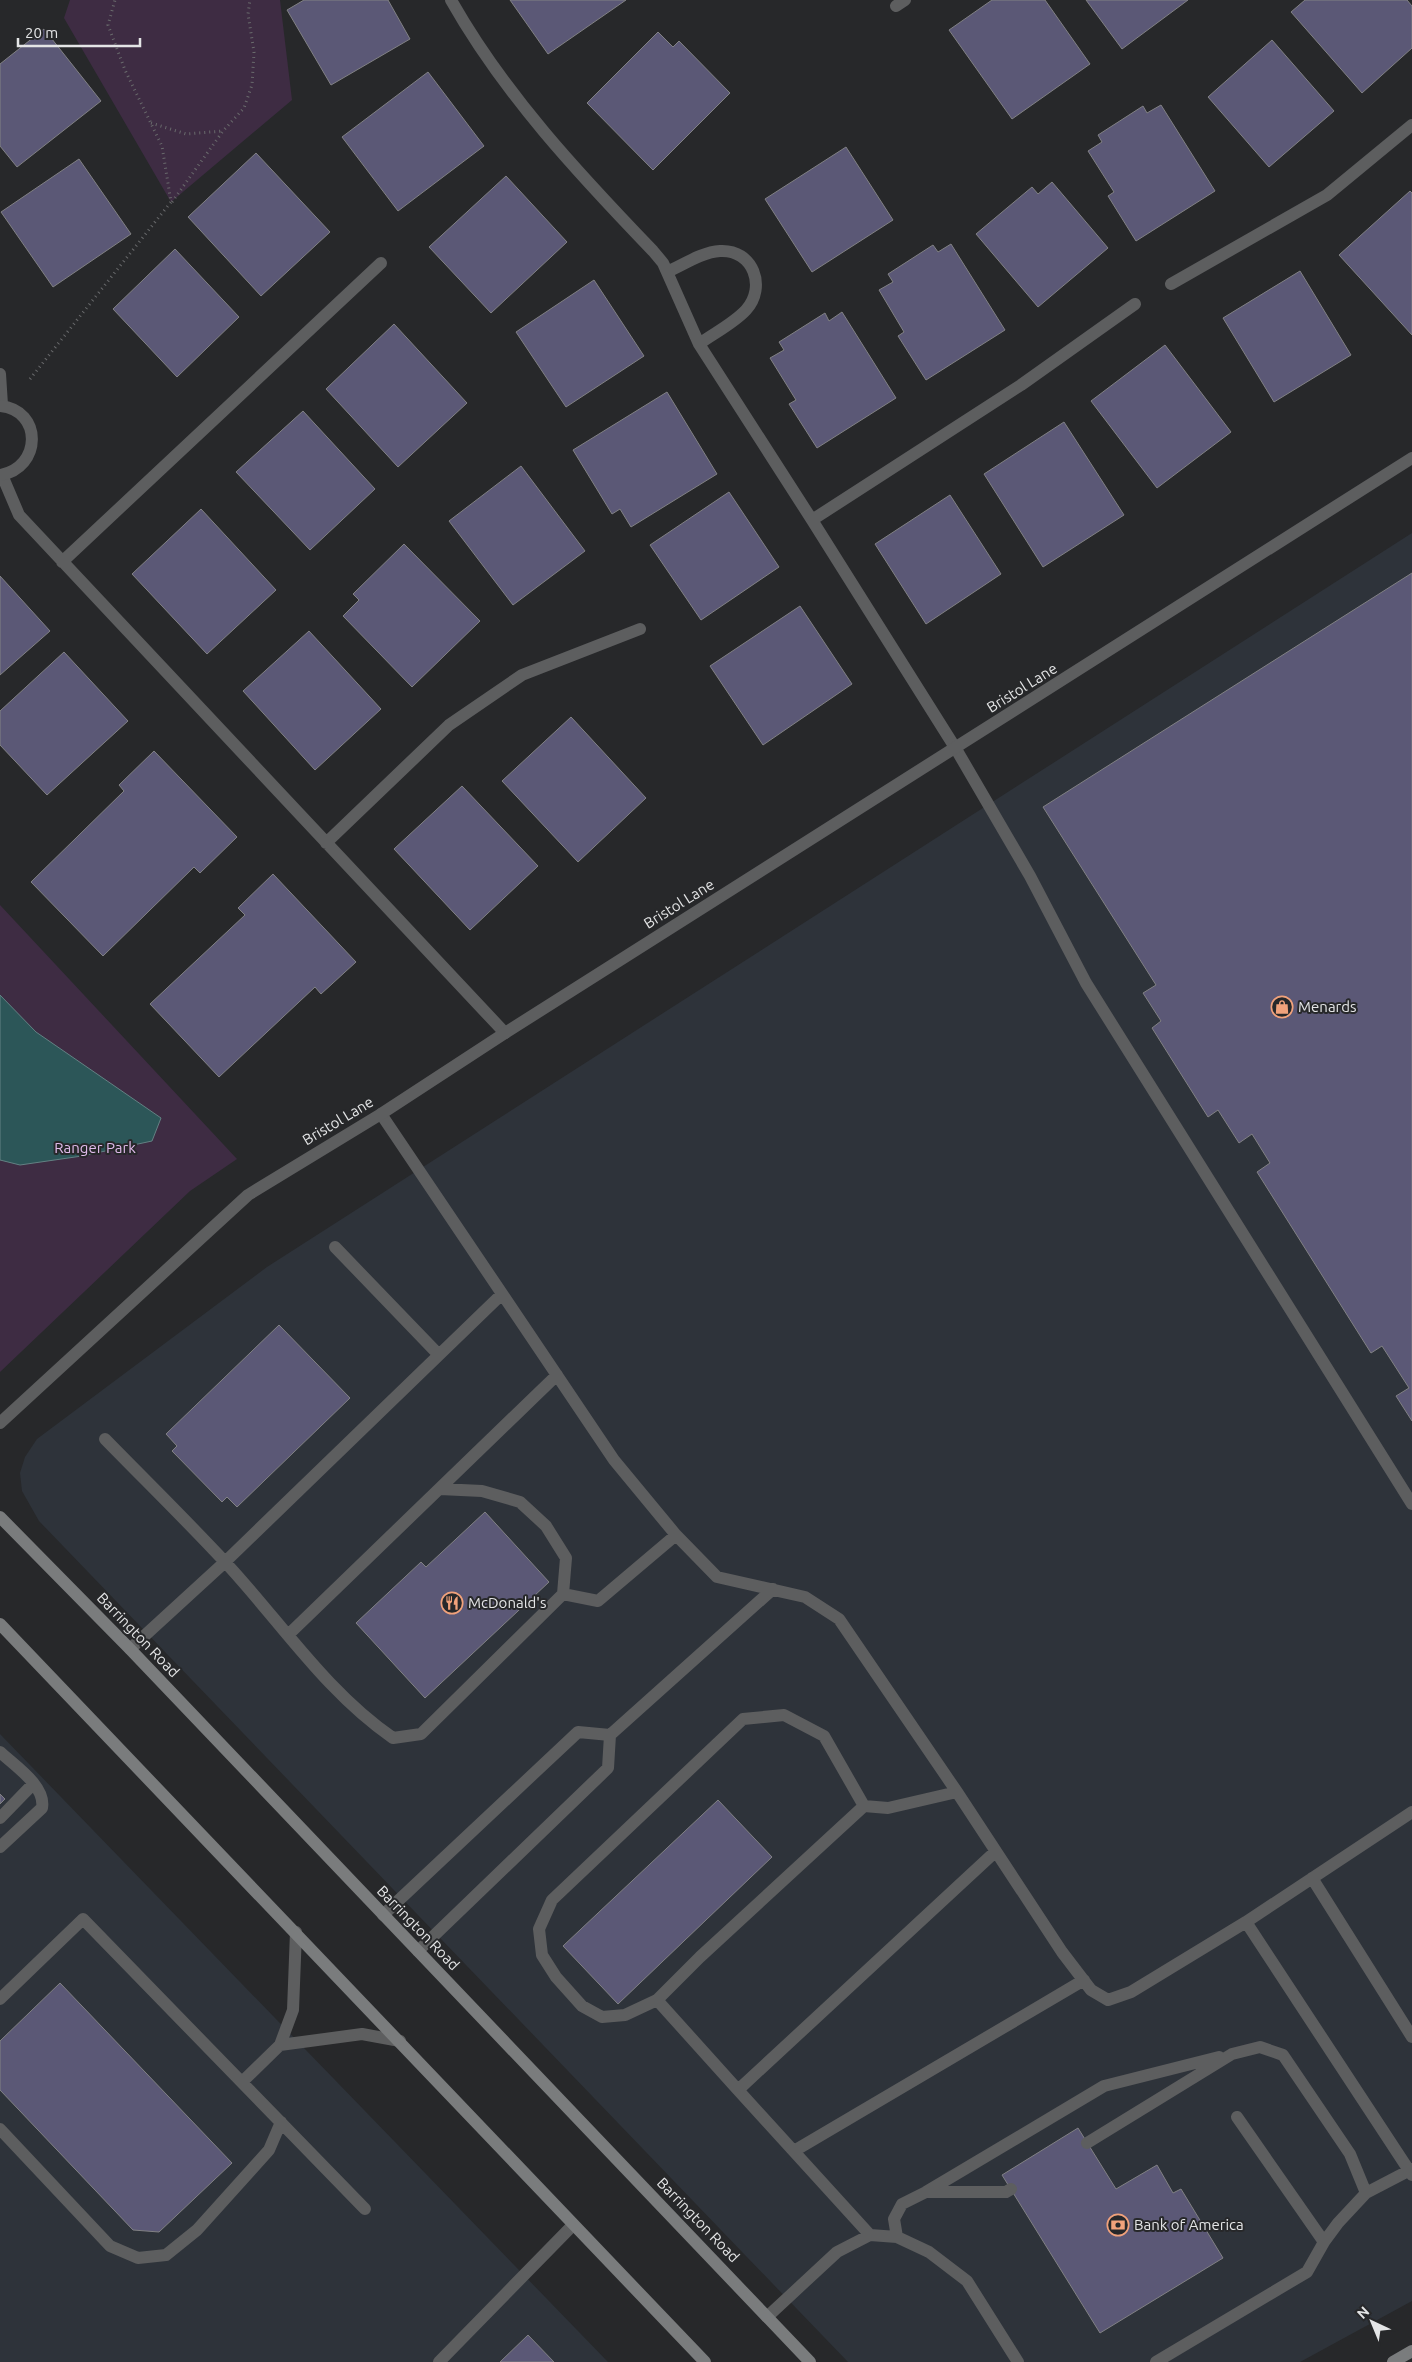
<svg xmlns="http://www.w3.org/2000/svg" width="1412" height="2362" viewBox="0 0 1412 2362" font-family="Ubuntu,sans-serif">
<rect width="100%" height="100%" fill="#27282a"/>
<path fill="#2e333a" d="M1412,533V2301L1300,2362H848L39,1521L22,1491L20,1473L25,1457L37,1439L267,1267Z
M0,1734L608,2362H0Z"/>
<path fill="#3e2c43" d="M70,0H280L292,100L171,202L64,18Z
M0,905L237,1159L190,1191L0,1372Z"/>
<path fill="#2c5658" stroke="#638183" d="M0,995L36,1032L161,1118L152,1141L82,1156L20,1165L0,1160Z"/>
<path fill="#5b5876" stroke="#818184" d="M304,0H388L410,39L331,85L287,10Z
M510,0H626L548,54Z
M992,0H1045L1090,64L1012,119L949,30Z
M1086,0H1188L1122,49Z
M1305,0H1407L1412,6V48L1362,93L1291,12Z
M44,29L101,101L17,167L0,146V64Z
M658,32L673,47L679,41L730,93L653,170L587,103Z
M1272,40L1334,111L1269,167L1208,97Z
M428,72L484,146L398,211L342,137Z
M1161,105L1215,191L1136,241L1108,196L1114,192L1088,151L1102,142L1098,135L1143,106L1147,113Z
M846,147L893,220L812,272L765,199Z
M256,153L330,232L261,296L188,217Z
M79,159L131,234L53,287L1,212Z
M506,176L567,242L491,313L429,247Z
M1052,182L1108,248L1038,307L976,234L1032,187L1038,194Z
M1410,191L1412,193V335L1339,255Z
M951,244L1005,330L926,380L898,336L904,332L879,290L893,282L888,274L933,245L938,252Z
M175,249L239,317L177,377L113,309Z
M1300,271L1351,355L1274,402L1223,318Z
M594,280L644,356L566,407L516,332Z
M842,312L896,398L817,448L789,404L796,400L770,358L784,350L779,342L825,313L829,321Z
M394,324L467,403L398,467L326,389Z
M1165,345L1231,432L1157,488L1091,401Z
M667,392L717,474L631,527L620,509L612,514L573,450Z
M303,411L375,489L310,550L236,472Z
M1064,422L1124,515L1043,567L984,474Z
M521,466L585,551L513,605L449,521Z
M729,492L779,567L701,620L650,545Z
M950,495L1001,574L926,624L875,544Z
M201,509L276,590L207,654L132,574Z
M404,544L480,621L412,687L343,616L359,600L353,594Z
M1412,573V1421L1396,1396L1409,1388L1382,1346L1371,1353L1257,1172L1270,1163L1252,1134L1239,1143L1218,1110L1208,1117L1152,1028L1161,1021L1143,993L1156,985L1043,807Z
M0,576L50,631L0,675Z
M800,606L852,684L763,745L710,666Z
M309,631L381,709L315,770L243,691Z
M64,652L128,721L47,795L0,745V711Z
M571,717L646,798L578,862L502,781Z
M154,751L237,837L200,873L194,867L103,956L31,882L124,791L119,785Z
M462,786L538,866L470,930L394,849Z
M273,874L356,962L321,994L315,987L219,1077L150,1004L245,915L238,908Z
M279,1325L350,1398L237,1507L227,1497L222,1502L172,1451L177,1446L166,1434Z
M485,1512L549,1582L425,1698L356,1623L421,1562L426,1567Z
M0,1794L5,1799L0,1804Z
M718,1800L772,1857L618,2004L563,1946Z
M60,1983L232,2163L159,2232L133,2230L0,2090V2041Z
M1078,2128L1116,2189L1157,2165L1173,2193L1181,2189L1223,2258L1100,2333L1002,2175Z
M528,2335L554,2362H500Z"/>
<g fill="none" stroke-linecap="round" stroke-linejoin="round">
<path stroke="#696a6c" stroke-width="3" stroke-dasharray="1 4" stroke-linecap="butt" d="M151,123L186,134L223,131
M172,202L223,131L244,108L252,85L254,52L248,14L250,0
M30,379L171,202L162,146L125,70L108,25L115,0"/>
<path stroke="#5d5e5f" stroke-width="12" d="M451,0C504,94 579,174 653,251L663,263L699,344L812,520L956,749L1030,876L1086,983L1412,1504
M896,6L905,0
M667,272C683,265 702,252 720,251C753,249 767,287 746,310C733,324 714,333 699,344
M1171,284L1327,195L1412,125
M0,374L2,405
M2,475L19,515L505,1033
M812,520L1021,385L1135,304
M62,562L381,263
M326,843L449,725L522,675L640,629
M381,1114L614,1460L676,1535L717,1577L805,1597L839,1619L957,1792L1062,1952L1091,1990L1108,2000L1131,1992L1246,1922L1412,1812
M335,1247L439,1355
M105,1439C145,1480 186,1520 225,1562C280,1621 326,1692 393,1738L421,1734L563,1594L566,1558L546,1526L520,1502L482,1491L440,1489
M563,1594L598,1601L676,1535
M288,1635L557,1375
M130,1649L225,1562L502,1294
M0,1752C15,1766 46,1786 42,1808L0,1847
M864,1806L824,1736L784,1715L743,1719L552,1900L539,1929L542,1955L556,1977L582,2006L602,2017L625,2015L657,2000L700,1957L864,1806L888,1808L957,1792
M0,1818L33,1784
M1312,1878L1412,2037
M383,1915L578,1732L610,1735
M1246,1922L1412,2175
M418,1951L608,1768L610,1735L773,1589
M0,1999L83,1919L365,2209
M657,2000L738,2090
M280,2045L362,2034L400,2041
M242,2082L280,2045L293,2010L296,1932
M1237,2117L1324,2242
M0,2129L110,2246L138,2258L166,2255L197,2230L269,2150L281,2122
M1087,2143L1232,2054L1260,2047L1283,2055L1350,2154L1366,2193
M794,2151L1084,1980
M926,2192L1104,2086L1219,2057
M870,2235L738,2090L995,1852
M897,2237L894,2219L902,2204L926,2192H1006L1011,2189
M767,2317L837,2252L870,2235L897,2237L929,2252L967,2281L1018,2362
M439,2362L573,2225
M1156,2362L1307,2272L1324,2242L1338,2223L1366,2193L1412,2169"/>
<path stroke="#5d5e5f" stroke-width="12" d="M0,406C43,410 42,468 0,475
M0,1423L248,1195L381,1114L505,1033L1412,458"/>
<path stroke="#7a7c7d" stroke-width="12" d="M0,1517L130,1649L810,2362
M0,1624L705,2362
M1393,2362L1412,2351"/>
</g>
<defs>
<g id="shop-ring" transform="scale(1.125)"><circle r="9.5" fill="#27282a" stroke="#f1a27b" stroke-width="1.5"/><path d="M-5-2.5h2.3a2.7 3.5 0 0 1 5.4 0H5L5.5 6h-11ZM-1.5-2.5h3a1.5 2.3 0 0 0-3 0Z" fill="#f1a27b"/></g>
<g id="restaurant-ring" transform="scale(1.125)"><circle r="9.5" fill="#27282a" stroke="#f1a27b" stroke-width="1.5"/><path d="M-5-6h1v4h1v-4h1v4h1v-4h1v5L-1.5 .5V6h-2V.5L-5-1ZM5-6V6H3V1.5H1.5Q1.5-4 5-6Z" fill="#f1a27b"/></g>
<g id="bank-ring" transform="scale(1.125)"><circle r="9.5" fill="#27282a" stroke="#f1a27b" stroke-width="1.5"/><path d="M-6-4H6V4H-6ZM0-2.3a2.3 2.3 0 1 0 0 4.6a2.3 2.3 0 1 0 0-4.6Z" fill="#f1a27b"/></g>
</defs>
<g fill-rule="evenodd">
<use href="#shop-ring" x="1282" y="1007"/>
<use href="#restaurant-ring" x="452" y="1603"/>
<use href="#bank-ring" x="1118" y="2225"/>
</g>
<g text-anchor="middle" stroke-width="4" stroke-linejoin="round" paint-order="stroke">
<g font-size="15" fill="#e4e5e6" stroke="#27282a">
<text transform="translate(1022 688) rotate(-32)" y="5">Bristol Lane</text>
<text transform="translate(679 904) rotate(-32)" y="5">Bristol Lane</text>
<text transform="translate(338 1121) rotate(-31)" y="5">Bristol Lane</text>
<text transform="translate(138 1635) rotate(46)" y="5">Barrington Road</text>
<text transform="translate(418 1928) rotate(46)" y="5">Barrington Road</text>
<text transform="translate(698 2220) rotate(46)" y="5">Barrington Road</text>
</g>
<g font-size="15" fill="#e4e5e6" stroke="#27282a" text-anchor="start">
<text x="1298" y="1012">Menards</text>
<text x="468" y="1608">McDonald's</text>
<text x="1134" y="2230">Bank of America</text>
</g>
<g font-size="15" fill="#e0bbeb" stroke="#27282a">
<text x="95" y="1153">Ranger Park</text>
</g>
</g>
<g transform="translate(1372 2322) rotate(316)" stroke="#27282a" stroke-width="4" paint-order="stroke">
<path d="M0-4L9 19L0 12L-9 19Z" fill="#e4e5e6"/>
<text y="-8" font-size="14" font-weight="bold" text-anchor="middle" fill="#e4e5e6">N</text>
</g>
<path d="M18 38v8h122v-8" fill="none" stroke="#e4e5e6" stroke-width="2.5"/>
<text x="25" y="38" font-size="15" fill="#e4e5e6" stroke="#27282a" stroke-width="4" paint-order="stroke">20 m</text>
</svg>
